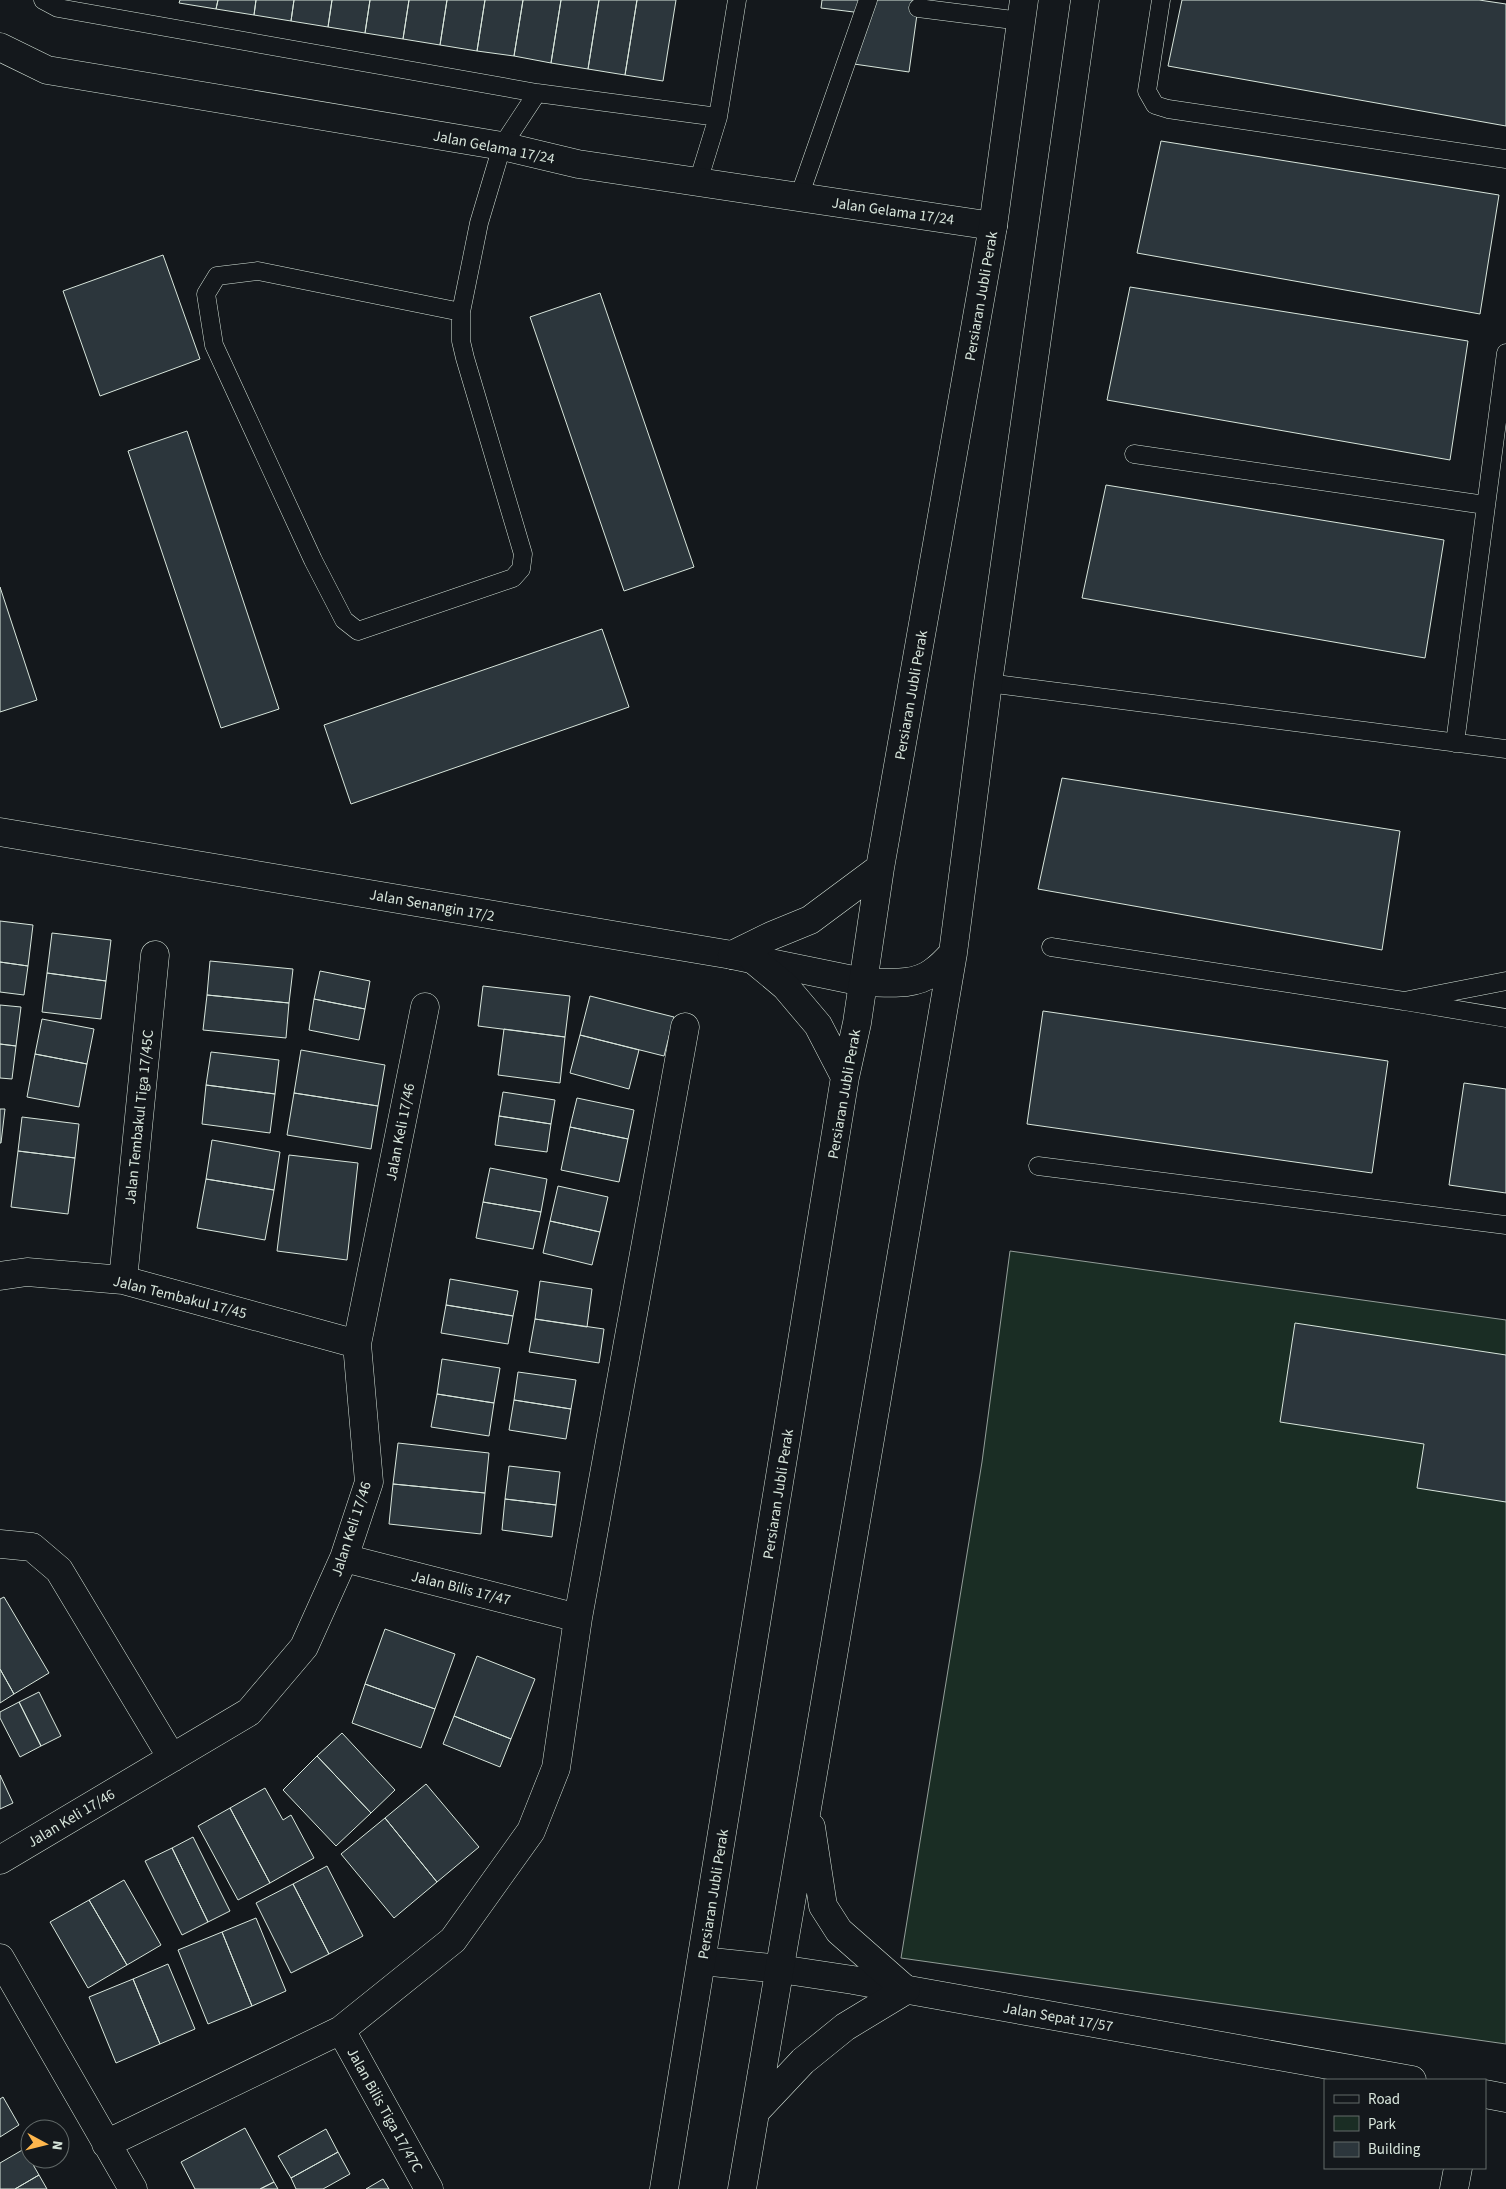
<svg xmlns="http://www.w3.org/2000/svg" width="1506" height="2189" viewBox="0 0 1506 2189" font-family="'Source Sans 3',sans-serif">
<rect width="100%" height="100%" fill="#14181c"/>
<path fill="#1a2d24" stroke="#939e99" d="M1010,1251L1506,1320V2044L901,1958L982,1462Z"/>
<path fill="#2c363c" stroke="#d8e6dc" d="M180,0H218L216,9L179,3Z
M218,0H256L254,15L216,9Z
M256,0H294L291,21L254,15Z
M294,0H332L328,27L291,21Z
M332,0H370L365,33L328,27Z
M370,0H409L403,39L365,33Z
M409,0H447L440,45L403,39Z
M447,0H485L477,51L440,45Z
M485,0H523L514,56L477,51Z
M523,0H561L551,63L514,56Z
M561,0H599L588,69L551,63Z
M599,0H637L625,75L588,69Z
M637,0H676L663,81L625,75Z
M822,0H919L909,72L854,64L862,13L821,8Z
M1182,0H1479L1506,4V126L1168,66Z
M1161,141L1499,195L1480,314L1137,253Z
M163,255L200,359L100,396L63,291Z
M1130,287L1468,341L1450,460L1107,400Z
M600,293L694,567L624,591L530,317Z
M187,431L279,709L221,728L128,451Z
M1106,485L1444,540L1425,658L1082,598Z
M0,587L37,700L0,712Z
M602,629L629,707L351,804L324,725Z
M1062,778L1400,831L1382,950L1038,889Z
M0,921L33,925L28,966L0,962Z
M52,933L111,940L106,981L47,973Z
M210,961L293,969L289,1003L207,995Z
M0,962L28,966L24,995L0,992Z
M320,971L370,981L365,1009L314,999Z
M47,973L106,981L101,1019L42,1012Z
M483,986L570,996L565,1037L478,1026Z
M207,995L289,1003L286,1038L203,1030Z
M590,996L674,1017L664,1056L580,1035Z
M314,999L365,1009L359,1040L309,1030Z
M0,1005L21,1007L16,1046L0,1044Z
M1043,1011L1388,1061L1372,1173L1027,1124Z
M42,1019L94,1029L87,1064L35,1054Z
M504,1029L565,1037L560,1083L498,1075Z
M580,1035L639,1050L629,1089L570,1073Z
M0,1044L16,1046L12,1079L0,1078Z
M301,1050L385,1065L378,1106L294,1093Z
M211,1052L279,1060L275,1094L206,1085Z
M35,1054L87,1064L79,1107L27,1097Z
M1464,1083L1506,1089V1193L1449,1185Z
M206,1085L275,1094L270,1133L202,1124Z
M503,1092L555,1100L551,1124L499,1116Z
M294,1093L378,1106L371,1149L287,1135Z
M577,1098L634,1110L628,1139L570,1127Z
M0,1109H5L1,1143H0Z
M499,1116L551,1124L547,1152L495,1145Z
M22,1117L79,1124L75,1158L18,1151Z
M570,1127L628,1139L619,1182L561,1170Z
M212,1140L280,1152L274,1190L206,1179Z
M18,1151L75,1158L68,1214L11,1207Z
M289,1155L358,1163L347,1260L277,1251Z
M490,1168L547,1179L541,1212L483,1202Z
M206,1179L274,1190L265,1240L197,1228Z
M558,1186L608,1197L600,1232L550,1221Z
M483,1202L541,1212L533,1249L476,1238Z
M550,1221L600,1232L592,1265L543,1253Z
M450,1279L518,1291L513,1316L446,1305Z
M540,1281L592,1289L587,1327L535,1319Z
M446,1305L513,1316L508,1344L441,1333Z
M535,1319L604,1329L599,1363L529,1352Z
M1295,1323L1506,1355V1502L1417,1488L1424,1444L1280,1422Z
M442,1359L500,1368L494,1403L437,1394Z
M518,1372L576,1380L571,1409L514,1400Z
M437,1394L494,1403L489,1436L431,1427Z
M514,1400L571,1409L566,1439L509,1430Z
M398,1443L489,1453L485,1493L393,1484Z
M509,1466L560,1472L556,1505L505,1499Z
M393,1484L485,1493L481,1534L389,1524Z
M505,1499L556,1505L552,1537L502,1530Z
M4,1597L49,1673L14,1694L0,1669V1599Z
M385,1629L455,1654L435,1709L365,1684Z
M477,1656L535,1679L511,1739L454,1716Z
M0,1669L14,1694L0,1703Z
M365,1684L435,1709L421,1748L352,1723Z
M39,1692L61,1736L41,1746L19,1702Z
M19,1702L41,1746L20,1757L0,1718V1712Z
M454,1716L511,1739L500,1767L443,1744Z
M342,1733L395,1790L371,1813L317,1756Z
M317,1756L371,1813L336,1846L283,1790Z
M0,1775L13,1803L0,1809Z
M426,1784L479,1847L437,1882L385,1818Z
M265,1788L283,1820L291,1815L314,1858L270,1883L230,1808Z
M230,1808L270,1883L238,1900L198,1826Z
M385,1818L437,1882L394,1918L341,1854Z
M193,1837L230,1911L208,1922L172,1848Z
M172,1848L208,1922L182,1935L145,1861Z
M327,1866L363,1936L329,1954L293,1884Z
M124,1880L161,1945L127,1965L89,1900Z
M293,1884L329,1954L291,1973L256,1903Z
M89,1900L127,1965L88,1988L50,1922Z
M256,1918L286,1991L252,2006L222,1932Z
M222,1932L252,2006L208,2024L178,1950Z
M168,1964L195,2029L160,2044L133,1979Z
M133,1979L160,2044L116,2063L89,1997Z
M3,2097L19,2125L0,2137V2099Z
M245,2128L274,2182L260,2189H195L181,2162Z
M326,2129L338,2152L291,2178L278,2156Z
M24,2149L39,2175L15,2189H0V2163Z
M338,2152L350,2174L323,2189H296L291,2178Z
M39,2175L47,2189H15Z
M383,2179L389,2189H366Z
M274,2182L278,2189H260Z"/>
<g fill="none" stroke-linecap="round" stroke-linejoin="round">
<g stroke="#d8e6dc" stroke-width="19">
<path id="service" d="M43,0L58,8L537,93L718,117
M1161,0L1147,91L1155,105L1168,109L1506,159
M918,8L1021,21
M698,182L718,117L737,0
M799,197L868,0
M461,312L258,271L217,276L206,294L214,345L313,560L344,620L358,631L513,578L521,569L523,554L465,358L461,341V312L479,223L502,146L537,93
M1134,454L1485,505
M988,683L1506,749
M1455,743L1506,353
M1051,947L1404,1001
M1506,981L1404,1001L1506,1018
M1038,1166L1506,1225"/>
</g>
<g stroke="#d8e6dc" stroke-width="29">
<path id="minor" d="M0,47L47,70L502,146L578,164L993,226
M0,1276L27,1272L123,1280L357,1344
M123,1280L155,955
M0,1544L32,1547L59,1570L172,1758
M344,1558L578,1618
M0,1860L249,1712L304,1647L344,1558L369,1482L357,1344L425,1007
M0,1958L133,2189
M702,1961L780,1969L853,1980L1412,2080
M341,2030L429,2189
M1485,2094L1506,2098
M106,2144L341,2030L453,1940L531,1831L556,1768L578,1618L685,1027
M1454,2189L1458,2168"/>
</g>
<g stroke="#d8e6dc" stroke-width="29">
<path id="tertiary" d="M0,832L732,955L863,982"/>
</g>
<g stroke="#d8e6dc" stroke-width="29">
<path id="primary" d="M732,955L771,936L810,920L880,868
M755,961L785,986L818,1025L845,1077
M863,982C886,982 913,987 933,972C940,967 947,960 953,953
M755,2112L803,2061L845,2027L906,1990L839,1931L823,1906L811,1827
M664,2189L845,1077L857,1023L880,868L993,226L1024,0
M742,2189L953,953L988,683L1085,0"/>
</g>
<use href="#service" stroke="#14181c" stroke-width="18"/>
<use href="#minor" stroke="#14181c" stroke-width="28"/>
<use href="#tertiary" stroke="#14181c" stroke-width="28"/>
<use href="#primary" stroke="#14181c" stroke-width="28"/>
</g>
<g text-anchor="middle" stroke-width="4" stroke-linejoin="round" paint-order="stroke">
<g font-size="15" fill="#d8e6dc" stroke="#14181c">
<text transform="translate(494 147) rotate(11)" y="5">Jalan Gelama 17/24</text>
<text transform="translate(893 211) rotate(8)" y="5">Jalan Gelama 17/24</text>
<text transform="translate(981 296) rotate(-80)" y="5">Persiaran Jubli Perak</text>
<text transform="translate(911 695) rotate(-80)" y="5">Persiaran Jubli Perak</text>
<text transform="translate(432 905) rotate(10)" y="5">Jalan Senangin 17/2</text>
<text transform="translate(844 1094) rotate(-80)" y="5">Persiaran Jubli Perak</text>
<text transform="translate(139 1117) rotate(-84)" y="5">Jalan Tembakul Tiga 17/45C</text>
<text transform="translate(400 1132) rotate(-79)" y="5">Jalan Keli 17/46</text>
<text transform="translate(180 1297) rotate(14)" y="5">Jalan Tembakul 17/45</text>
<text transform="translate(778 1494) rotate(-81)" y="5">Persiaran Jubli Perak</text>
<text transform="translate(351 1529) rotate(-72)" y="5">Jalan Keli 17/46</text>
<text transform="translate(461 1588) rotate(14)" y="5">Jalan Bilis 17/47</text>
<text transform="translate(71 1818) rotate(-31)" y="5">Jalan Keli 17/46</text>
<text transform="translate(713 1894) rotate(-81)" y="5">Persiaran Jubli Perak</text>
<text transform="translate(1058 2017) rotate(10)" y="5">Jalan Sepat 17/57</text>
<text transform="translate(385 2110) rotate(61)" y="5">Jalan Bilis Tiga 17/47C</text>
</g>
</g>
<rect x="1324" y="2079" width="162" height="90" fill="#14181c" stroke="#626a69"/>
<rect x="1334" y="2095" width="25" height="8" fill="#14181c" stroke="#626a69"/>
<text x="1368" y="2104" font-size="15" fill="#d8e6dc">Road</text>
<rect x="1334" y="2116" width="25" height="15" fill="#1a2d24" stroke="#626a69"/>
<text x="1368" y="2129" font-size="15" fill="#d8e6dc">Park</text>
<rect x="1334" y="2142" width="25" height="15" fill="#2c363c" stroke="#626a69"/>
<text x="1368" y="2154" font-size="15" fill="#d8e6dc">Building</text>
<g transform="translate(45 2144) rotate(97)"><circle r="24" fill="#14181c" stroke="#626a69"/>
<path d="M0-4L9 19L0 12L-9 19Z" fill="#ffb74d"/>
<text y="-8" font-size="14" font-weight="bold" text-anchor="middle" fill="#d8e6dc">N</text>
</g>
</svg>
